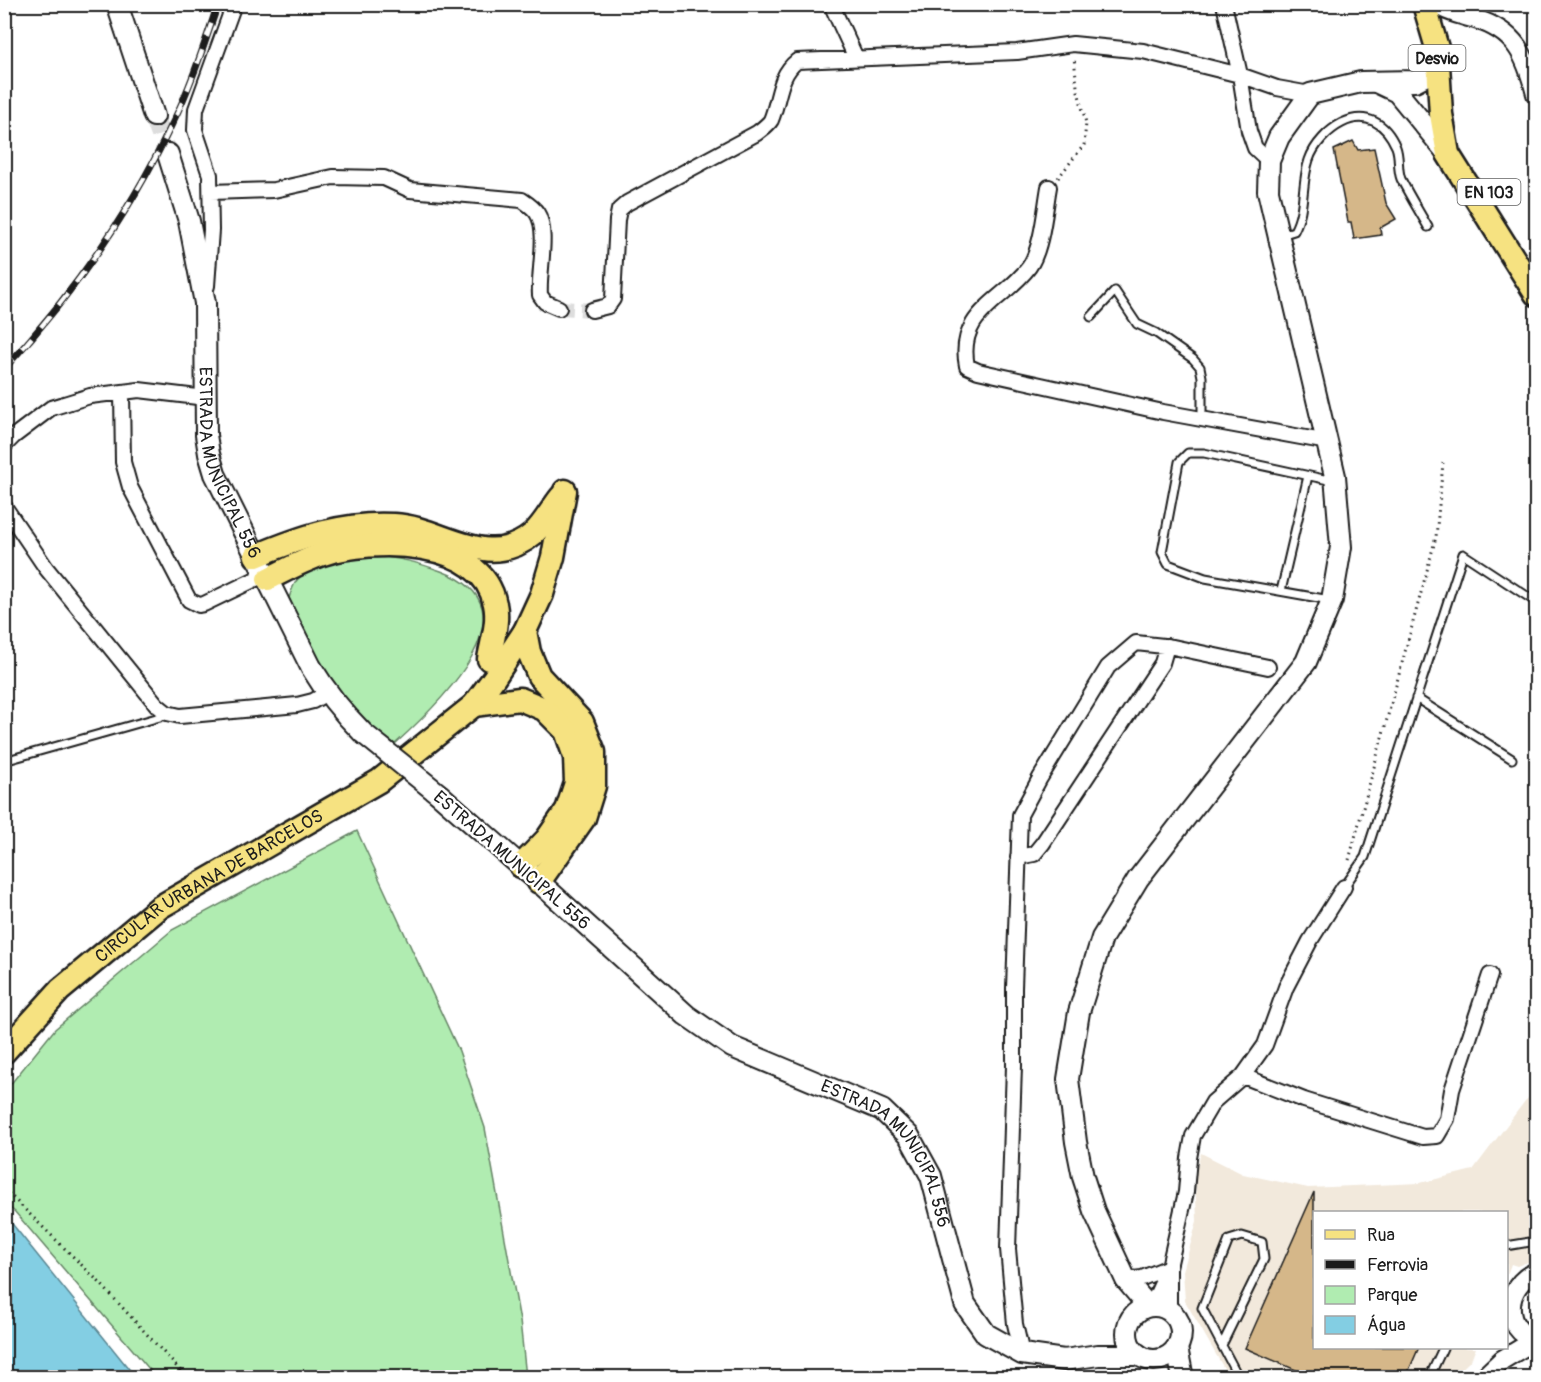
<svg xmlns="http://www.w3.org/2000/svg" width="1541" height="1382" viewBox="0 0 1541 1382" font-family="Pangolin,sans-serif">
<rect width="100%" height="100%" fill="#fff"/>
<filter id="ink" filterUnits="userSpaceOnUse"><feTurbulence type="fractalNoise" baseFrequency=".0167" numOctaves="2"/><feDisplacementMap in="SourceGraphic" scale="12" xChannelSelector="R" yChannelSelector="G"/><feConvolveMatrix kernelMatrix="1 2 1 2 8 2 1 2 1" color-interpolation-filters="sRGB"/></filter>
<g filter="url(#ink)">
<path fill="#f2e9dc" d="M1536,1091V1259L1517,1266L1511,1264L1507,1275L1506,1212H1314V1348H1476L1471,1360L1453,1377H1229L1185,1301L1183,1271L1197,1221L1195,1174L1201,1153L1243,1174L1308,1188L1420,1183L1473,1170L1525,1101Z"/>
<path fill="#b0ecb1" stroke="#668466" stroke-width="1.5" d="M374,556C400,558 416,562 441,571C541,608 438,705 395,744C383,735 368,726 358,715C326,682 304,641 289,598C291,592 293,585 297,580C314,559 350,558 374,556Z
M357,831L459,1051L485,1128L520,1321L526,1377H156L15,1212L5,1204V1091L55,1029L172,930Z"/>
<path fill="#83cee3" stroke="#5a8793" stroke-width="1.5" d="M5,1215L129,1369L137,1377H5Z"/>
<path fill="#d5b789" stroke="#1c1c1c" stroke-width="1.5" d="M1353,141L1358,150L1374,148L1386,203L1396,219L1380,228L1381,235L1354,239L1351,222H1348L1334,150Z
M1314,1192V1347H1419L1406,1377H1312L1245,1348Z"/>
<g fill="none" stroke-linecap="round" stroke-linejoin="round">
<path stroke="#ddd" stroke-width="14" stroke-dasharray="14 7" stroke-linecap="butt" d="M559,308L592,310"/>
<path stroke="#ddd" stroke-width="20" stroke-dasharray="20 10" stroke-linecap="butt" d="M154,116L168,154"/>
<g stroke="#1c1c1c" stroke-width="11">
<path id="service" d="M1281,235L1294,231C1306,209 1301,183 1309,160C1314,145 1328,130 1342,123C1366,111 1386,123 1396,147C1400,157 1397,169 1401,179C1409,195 1419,211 1428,227
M1091,317L1115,291L1137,324L1156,333L1193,359L1200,367L1202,377V419
M1281,591L1308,476
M1330,600L1205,578L1168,564L1162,552L1179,462L1188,453H1204L1333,481
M1416,698L1512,759
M4,761L160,717L167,713
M1344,887L1365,857L1463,554L1536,602
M1506,1246L1536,1241
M1222,1345L1264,1259L1262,1242L1242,1236L1229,1240L1202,1308L1239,1378
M1429,1378L1443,1348"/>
</g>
<g stroke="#1c1c1c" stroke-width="18">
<path id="minor" d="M831,4L856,58
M1224,4L1240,75L1249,131L1255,148L1269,161
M1049,187C1045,209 1042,249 1029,267C1004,301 956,313 967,366L978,371L1163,412L1328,442
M211,192L274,190L333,177L384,178L410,190L522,200C528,204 534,208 537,213C549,231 538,273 540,295L545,302L559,308
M207,286L211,230L210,175L195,130L196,109L234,4
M592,310L608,306L613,299L617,220L619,210L627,203L757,133C762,129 768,125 771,120C780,99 778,76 797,61L1017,52L1073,44L1143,51L1240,75L1277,88L1310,94
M122,392L123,462L130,487L189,600L199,605L204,604L266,574
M4,446L14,436L51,408L90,396L139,390L206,398
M4,506L46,568L157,705L167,713L180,716L297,705L313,701L327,693
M1018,857L1034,854L1043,843L1162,663L1167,646
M1243,1076L1304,1100L1423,1137L1437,1136L1447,1119L1452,1090L1490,975
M1126,1280L1142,1278L1169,1267
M1152,1305L1167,1272
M1169,1310V1267L1186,1192L1189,1158L1193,1136L1213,1102L1243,1076L1265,1045L1286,987L1310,941L1344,887
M1022,1354L1015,1324L1008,1249L1014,1066V988L1020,815L1040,778L1108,667L1136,643L1173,647L1268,667"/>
</g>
<g stroke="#1c1c1c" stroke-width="22">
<path id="tertiary" d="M1436,4C1447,12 1462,15 1475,19C1516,31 1526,56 1536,94
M1536,1272C1504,1285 1501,1330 1536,1340
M1483,1378L1502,1360L1535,1340"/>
</g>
<g stroke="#1c1c1c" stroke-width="24">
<g id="secondary">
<path d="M117,4L154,116"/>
<path d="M1378,83L1397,92L1448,154"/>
<path id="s1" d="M168,154L189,221L205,303L206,435L209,454L215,474L311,667C326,692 342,712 363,733"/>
<path id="s2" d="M440,795L539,882L686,1015L732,1047L882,1110L909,1136L931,1176L965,1304L986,1334L1022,1354L1064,1360L1098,1355H1139"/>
<circle cx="1154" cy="1333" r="27"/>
<path d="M1148,1306L1126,1280L1094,1211L1083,1177L1076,1142L1068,1079L1079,1012L1102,938L1138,879L1306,662L1332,600L1341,547L1335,476L1268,191L1269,161L1279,137L1310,94L1361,82L1415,81L1438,69"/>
<path d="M1177,1348L1183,1378"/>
</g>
</g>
<g stroke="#1c1c1c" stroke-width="27">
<g id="primary">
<path d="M1424,4L1437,48L1441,114L1448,154L1536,294"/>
<path d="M256,556C301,537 345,522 394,525C442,527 487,573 533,534C544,524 552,508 561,497"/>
<path d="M268,579C286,570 304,560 323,554C373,538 482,537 495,604C499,622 492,641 489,659"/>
<path d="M525,631L529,652L539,676L582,722L594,752V786L584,818L539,882"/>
<path d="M474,705L520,699L544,709L566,731L575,757L576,783L567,810L547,839L521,866"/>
<path id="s3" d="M4,1052L60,990L160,907L379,781L474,705L494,678L525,631L542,594L553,557L565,491"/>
</g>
</g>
<path stroke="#1c1c1c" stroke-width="3" stroke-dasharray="1.5 4.5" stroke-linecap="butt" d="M1058,178L1084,145L1086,123L1077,87L1074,57
M1349,860L1436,537L1443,463
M4,1189L99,1282L187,1378"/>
<use href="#service" stroke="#fff" stroke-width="7"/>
<use href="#minor" stroke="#fff" stroke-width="14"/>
<use href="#tertiary" stroke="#fff" stroke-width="18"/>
<use href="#secondary" stroke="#fff" stroke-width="20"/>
<use href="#primary" stroke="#f6e281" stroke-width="22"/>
<g stroke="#1c1c1c" stroke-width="7">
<path id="rail" d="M4,369C71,296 130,214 172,124C191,86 204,45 218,4"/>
</g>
<use href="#rail" stroke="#fff" stroke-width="4.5" stroke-dasharray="14" stroke-linecap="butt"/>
<g stroke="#1c1c1c" stroke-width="24" stroke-linecap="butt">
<path id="secondary-bridge" d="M363,733L440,795"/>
</g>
<use href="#secondary-bridge" stroke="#fff" stroke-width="20"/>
</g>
</g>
<g text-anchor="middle" stroke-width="4.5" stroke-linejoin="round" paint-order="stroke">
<g fill="#fff" stroke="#606060" stroke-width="1.5">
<rect x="1408.5" y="45" width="57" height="26" rx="4.5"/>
<rect x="1457.5" y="179" width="63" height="26" rx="4.5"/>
</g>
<g font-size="16" font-weight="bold" fill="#1c1c1c">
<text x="1437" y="64">Desvio</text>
<text x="1489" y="198">EN 103</text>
</g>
<g font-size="18" fill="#1c1c1c" stroke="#fff">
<text dy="6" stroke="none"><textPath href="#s1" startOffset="318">ESTRADA MUNICIPAL 556</textPath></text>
<text transform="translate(512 860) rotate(41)" y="6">ESTRADA MUNICIPAL 556</text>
<text dy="6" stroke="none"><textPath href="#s3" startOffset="266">CIRCULAR URBANA DE BARCELOS</textPath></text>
<text dy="6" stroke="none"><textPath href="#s2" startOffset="584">ESTRADA MUNICIPAL 556</textPath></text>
</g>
</g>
<rect width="1541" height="1382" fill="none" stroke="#fff" stroke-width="24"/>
<rect x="12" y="12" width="1517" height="1358" fill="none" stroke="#1c1c1c" stroke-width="2" filter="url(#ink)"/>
<rect x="1313" y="1211" width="195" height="138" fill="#ffffff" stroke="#a4a4a4" stroke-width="1.5"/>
<rect x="1325" y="1230" width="30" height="9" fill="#f6e281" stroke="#a4a4a4" stroke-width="1.5"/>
<text x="1367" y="1241" font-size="18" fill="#1c1c1c">Rua</text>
<rect x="1325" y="1260" width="30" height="9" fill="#1c1c1c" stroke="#a4a4a4" stroke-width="1.5"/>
<text x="1367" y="1271" font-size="18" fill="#1c1c1c">Ferrovia</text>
<rect x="1325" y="1286" width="30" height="18" fill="#b0ecb1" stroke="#a4a4a4" stroke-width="1.5"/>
<text x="1367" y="1301" font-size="18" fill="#1c1c1c">Parque</text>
<rect x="1325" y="1316" width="30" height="18" fill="#83cee3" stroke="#a4a4a4" stroke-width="1.5"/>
<text x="1367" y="1331" font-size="18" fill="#1c1c1c">Água</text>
</svg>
